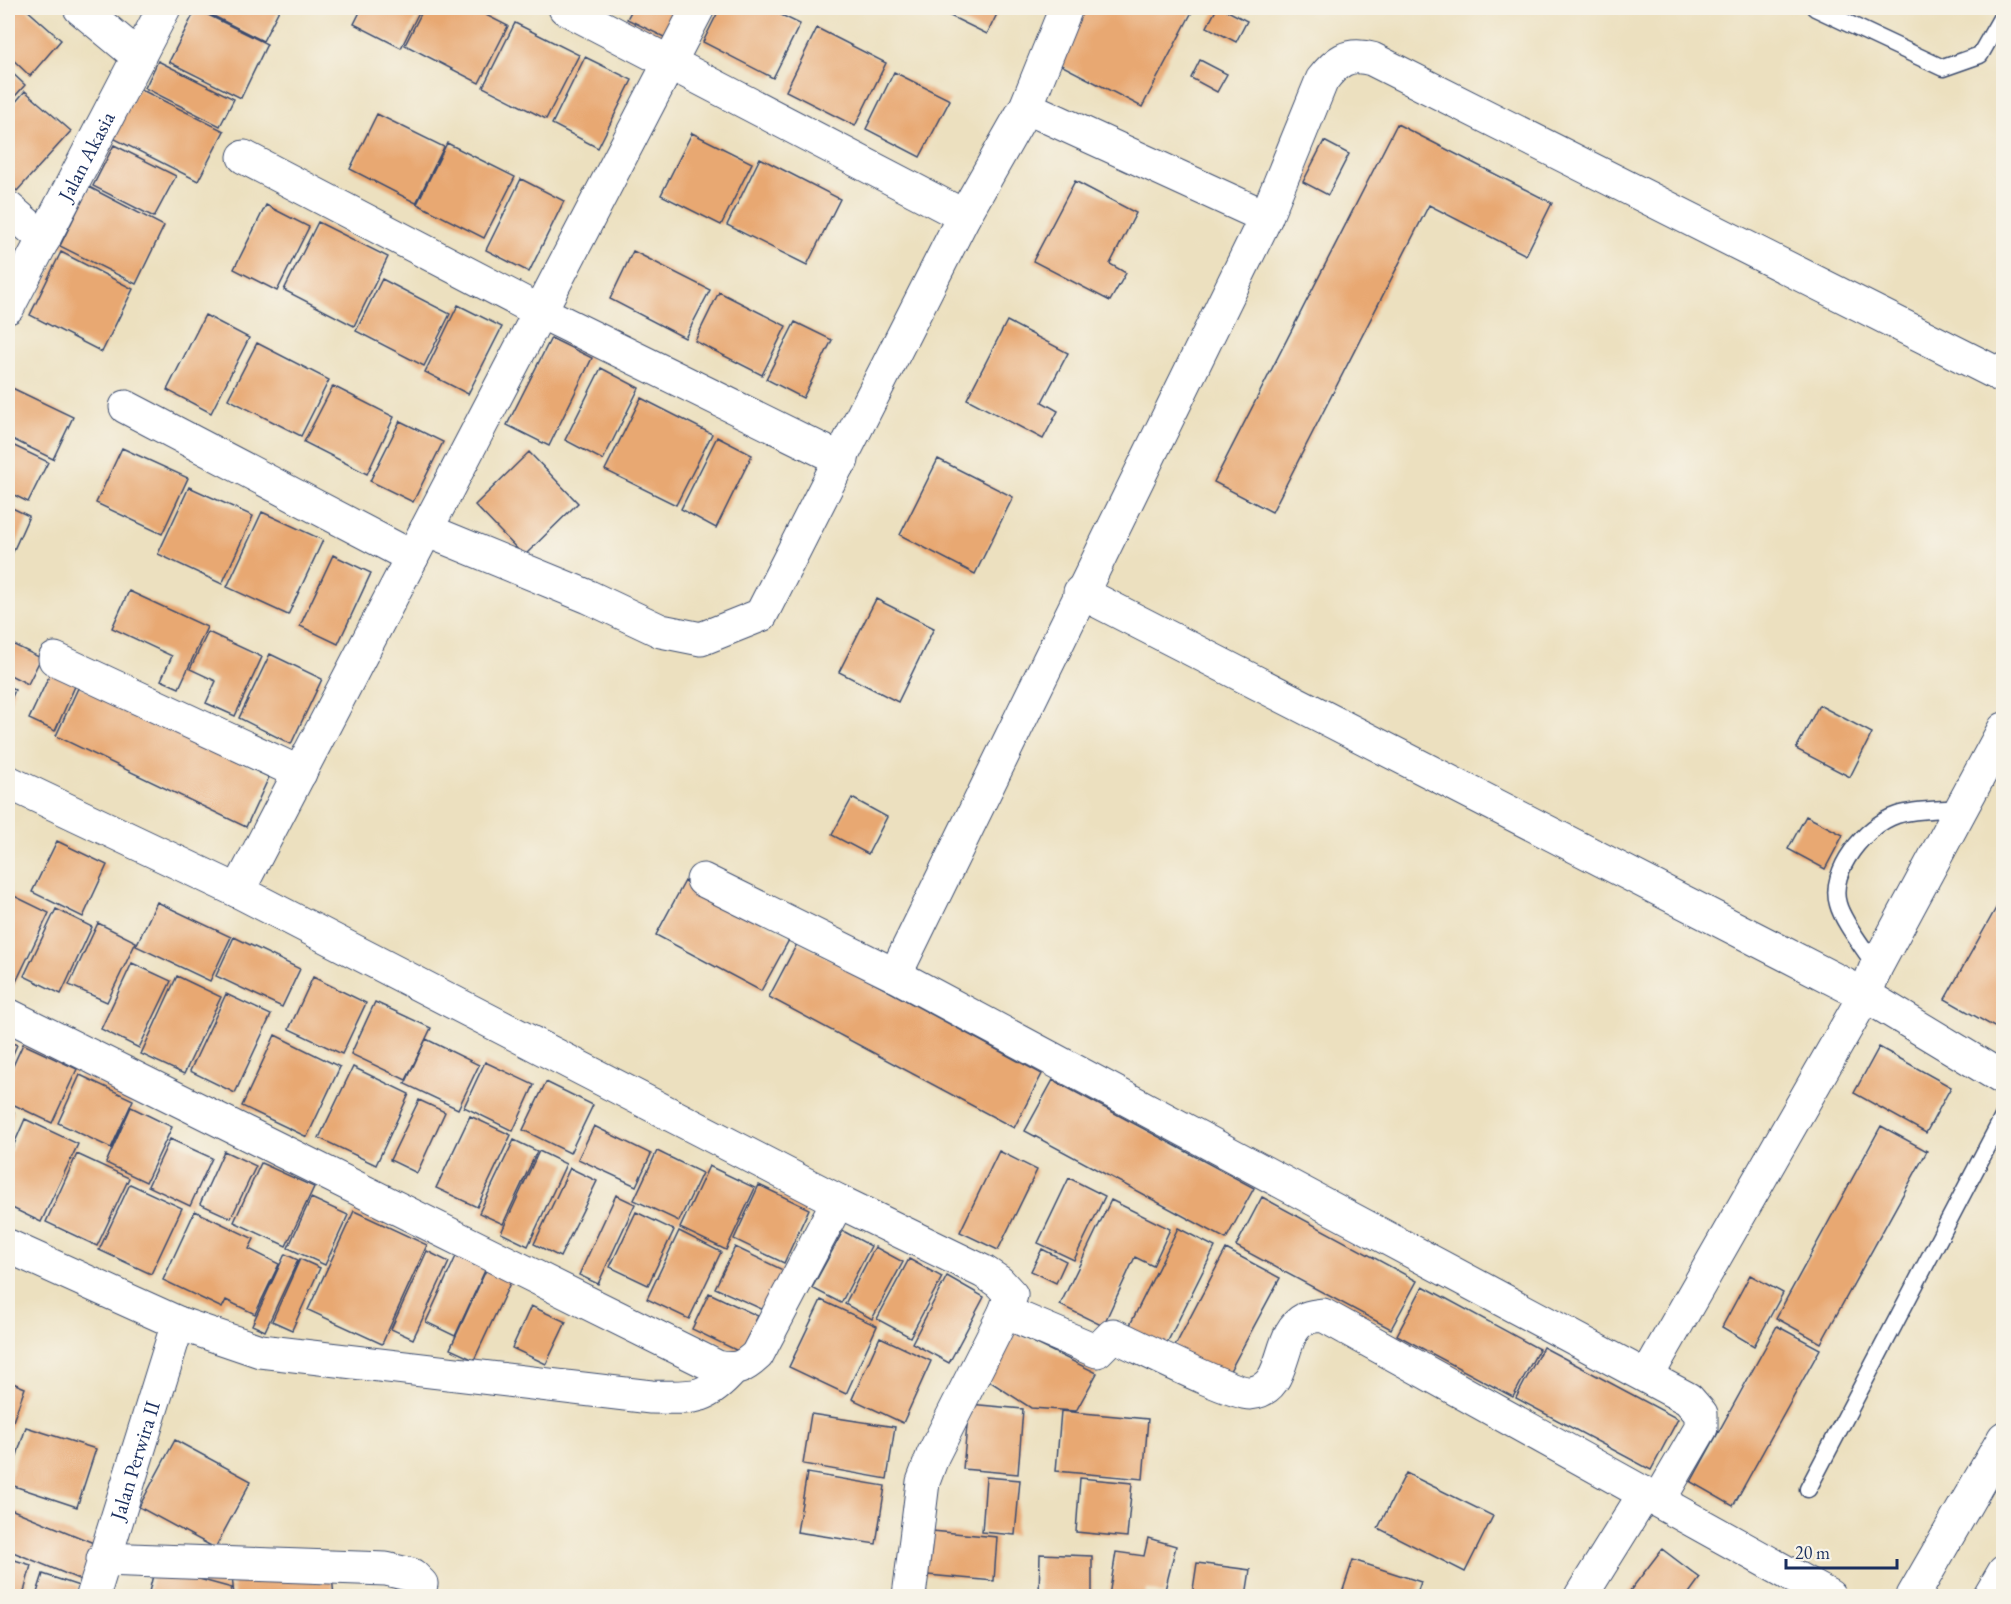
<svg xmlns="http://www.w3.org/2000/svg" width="2011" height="1604" viewBox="0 0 2011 1604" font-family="'EB Garamond',serif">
<rect width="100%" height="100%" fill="#f7f3e8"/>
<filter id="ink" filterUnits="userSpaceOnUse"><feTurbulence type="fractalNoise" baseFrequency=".0167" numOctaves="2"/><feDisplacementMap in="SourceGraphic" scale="12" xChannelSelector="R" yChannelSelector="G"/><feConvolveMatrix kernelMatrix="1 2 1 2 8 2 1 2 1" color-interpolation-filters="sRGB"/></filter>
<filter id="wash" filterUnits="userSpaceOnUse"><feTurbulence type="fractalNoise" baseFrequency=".008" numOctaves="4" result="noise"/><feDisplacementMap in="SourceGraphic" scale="24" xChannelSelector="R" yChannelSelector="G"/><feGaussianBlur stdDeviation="1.35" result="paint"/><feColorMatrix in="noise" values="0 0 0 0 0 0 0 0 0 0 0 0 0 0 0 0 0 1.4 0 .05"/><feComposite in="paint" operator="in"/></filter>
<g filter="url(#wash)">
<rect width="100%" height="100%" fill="#ece0bf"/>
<g id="blocks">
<path fill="#e8a872" d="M17,8H25L61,40L30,76L8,55V19Z
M198,8H280L263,41Z
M362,8H421L401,48L354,24Z
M424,8H472L508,26L479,83L405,45Z
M633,8H682L666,38L627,19Z
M720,8H767L800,24L773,78L703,42Z
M934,8H1000L987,34Z
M1083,8H1194L1142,107L1055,62Z
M1217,8H1222L1247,21L1236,42L1207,27Z
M196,9L267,44L241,98L169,62Z
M515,23L579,55L546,119L483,87Z
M817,28L886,63L855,126L786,91Z
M585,57L632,80L598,148L552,124Z
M1200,60L1227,74L1217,92L1191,78Z
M158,61L234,99L220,126L145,88Z
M8,69L25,85L8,104Z
M894,72L950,100L920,157L866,129Z
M138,88L224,131L198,181L113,138Z
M25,91L71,131L17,191L8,182V111Z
M377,114L444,147L416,203L350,169Z
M1397,124L1552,203L1526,255L1429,205L1272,512L1214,482Z
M692,133L752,163L721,225L661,195Z
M1324,141L1349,154L1328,195L1303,182Z
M447,143L515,177L484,238L417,204Z
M114,145L176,176L154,217L93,186Z
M760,158L840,199L807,265L727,225Z
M521,179L564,201L529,272L486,250Z
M1075,181L1136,213L1110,264L1126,273L1110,301L1033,261Z
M89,187L164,226L136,284L60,246Z
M266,205L309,227L277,291L234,269Z
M318,222L388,257L354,326L284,290Z
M633,251L710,290L685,338L610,299Z
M61,252L133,289L102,352L30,315Z
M382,279L450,314L424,366L356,331Z
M719,292L786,326L762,375L695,341Z
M458,305L502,327L468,394L425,372Z
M205,315L249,338L211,413L167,390Z
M1007,321L1068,353L1042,402L1058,411L1043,439L967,399Z
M795,322L832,340L803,398L766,379Z
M551,338L592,358L549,446L507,425Z
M257,343L329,380L301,436L228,399Z
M601,368L639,388L603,460L565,440Z
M8,386L73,417L53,459L8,437Z
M333,386L394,417L367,474L304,442Z
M641,398L712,434L676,505L605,470Z
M400,421L443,442L413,502L370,481Z
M717,437L752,455L716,528L681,509Z
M8,443L48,462L28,502L8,492Z
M122,448L188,478L162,534L96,503Z
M529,452L578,503L524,556L475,505Z
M938,459L1013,497L975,574L900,535Z
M189,487L253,516L222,584L158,554Z
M8,506L29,516L8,563Z
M262,512L323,540L288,615L227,587Z
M333,555L371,573L338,644L300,626Z
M129,591L207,627L179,688L161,680L172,656L112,628Z
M876,599L934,628L898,702L839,672Z
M208,632L262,657L235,716L206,703L216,681L190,669Z
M8,642L41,658L28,684L8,674Z
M270,654L322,679L291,744L239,718Z
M51,672L76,684L55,731L29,719Z
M8,686L15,690L8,706Z
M79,686L269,777L246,827L56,736Z
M1819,705L1872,733L1850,777L1796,749Z
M852,798L887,817L868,854L832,835Z
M1806,816L1843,835L1825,869L1788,849Z
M57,841L107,865L83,917L32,892Z
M685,881L790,938L761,991L656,935Z
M8,893L49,913L14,986L8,982Z
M2004,894V1015L1996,1028L1945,999Z
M157,902L231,937L210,981L136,946Z
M56,909L92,927L61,994L24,976Z
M98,923L136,942L107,1002L69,985Z
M234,937L300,969L282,1007L216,976Z
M798,942L1042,1074L1014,1128L769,997Z
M132,963L171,981L139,1048L101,1029Z
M177,976L221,997L184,1074L141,1054Z
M313,977L366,1003L342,1054L289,1029Z
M226,994L271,1015L235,1093L190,1071Z
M375,1002L431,1028L406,1080L351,1054Z
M275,1035L340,1067L307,1137L242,1106Z
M426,1039L479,1065L458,1109L405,1084Z
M8,1041L17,1045L8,1065Z
M23,1044L77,1069L52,1123L8,1102V1077Z
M1879,1047L1951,1087L1926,1133L1854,1093Z
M485,1062L534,1085L513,1131L464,1107Z
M353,1067L409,1094L376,1165L319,1138Z
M80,1075L133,1100L111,1148L58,1123Z
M1053,1080L1254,1188L1226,1239L1025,1131Z
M546,1082L593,1105L570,1153L523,1130Z
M419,1100L445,1112L417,1173L390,1160Z
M131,1107L172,1127L146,1182L106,1163Z
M8,1109L14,1112L8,1127Z
M470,1116L511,1135L477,1207L436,1188Z
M25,1119L78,1144L41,1222L8,1206V1158Z
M594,1126L651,1154L636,1186L578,1159Z
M1881,1126L1927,1151L1821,1343L1776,1318Z
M170,1139L212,1158L190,1206L148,1186Z
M514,1140L537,1151L503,1224L479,1213Z
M224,1151L256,1166L231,1218L200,1204Z
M539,1151L566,1164L528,1246L501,1233Z
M657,1151L702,1173L679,1221L634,1200Z
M999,1151L1037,1170L998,1250L960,1232Z
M77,1154L129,1178L97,1246L46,1222Z
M261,1163L314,1187L286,1246L234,1222Z
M709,1166L755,1188L726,1250L680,1228Z
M570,1168L597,1181L560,1257L534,1244Z
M1069,1178L1105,1196L1074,1260L1038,1243Z
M130,1184L182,1208L151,1274L99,1250Z
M759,1185L809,1209L784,1263L734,1239Z
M616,1195L635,1204L598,1284L579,1275Z
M1262,1197L1417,1281L1391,1329L1236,1246Z
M311,1198L348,1215L325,1265L288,1248Z
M1111,1200L1170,1229L1153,1266L1135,1257L1103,1326L1060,1305Z
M195,1211L254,1239L249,1249L279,1264L255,1314L226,1300L222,1308L163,1280Z
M354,1211L427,1245L382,1344L308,1310Z
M636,1212L674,1230L648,1285L610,1267Z
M1178,1228L1215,1247L1163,1351L1126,1333Z
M679,1231L721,1252L689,1319L647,1299Z
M843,1231L871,1246L841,1303L812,1288Z
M735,1247L785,1271L766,1311L715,1288Z
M875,1247L903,1262L872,1319L845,1304Z
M1042,1249L1066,1261L1056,1283L1031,1271Z
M1226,1249L1280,1278L1225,1380L1172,1352Z
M427,1251L449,1262L413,1339L391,1329Z
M458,1252L487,1266L455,1336L426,1322Z
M285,1254L298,1260L265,1331L252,1325Z
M300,1259L320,1268L292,1330L272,1321Z
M909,1259L942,1277L910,1337L877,1319Z
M487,1268L512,1279L474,1360L450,1349Z
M1750,1275L1783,1293L1754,1346L1722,1327Z
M947,1276L984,1297L949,1363L912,1343Z
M1423,1286L1539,1349L1513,1397L1397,1335Z
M709,1293L758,1316L740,1352L692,1329Z
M821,1300L877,1326L846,1394L789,1367Z
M531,1306L566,1322L546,1364L512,1348Z
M1777,1326L1820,1349L1733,1506L1691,1482Z
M1006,1329L1097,1373L1076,1411L1031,1408L983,1377Z
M880,1337L931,1361L903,1423L852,1399Z
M1543,1347L1678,1419L1651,1470L1516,1398Z
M8,1381L25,1388L8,1435Z
M969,1404L1023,1409L1018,1474L963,1469Z
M1061,1411L1148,1419L1143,1479L1056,1471Z
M811,1414L895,1427L887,1479L803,1464Z
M26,1427L96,1449L77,1507L8,1484Z
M175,1440L251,1481L215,1548L139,1507Z
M807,1473L885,1486L876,1544L797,1532Z
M1406,1473L1493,1516L1465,1572L1378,1528Z
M986,1477L1020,1480L1015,1535L982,1532Z
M1080,1478L1132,1483L1127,1537L1076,1532Z
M8,1508L96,1544L81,1580L8,1550Z
M921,1530L997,1537L994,1581L917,1574Z
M1148,1538L1176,1546L1164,1594L1146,1589L1145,1596H1109L1116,1552L1144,1556Z
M1662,1549L1700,1578L1687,1596H1626Z
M1040,1554L1092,1556V1596H1039Z
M8,1558L31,1565L23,1596H8Z
M1353,1560L1421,1582L1416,1596H1341Z
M1197,1563L1250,1570L1246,1596H1192Z
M155,1567L232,1588L229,1596H148Z
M331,1567L334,1596H234L232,1576Z
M43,1574L79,1586L76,1596H36Z
M920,1593L941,1595V1596H920Z"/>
</g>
</g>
<g filter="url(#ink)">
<use href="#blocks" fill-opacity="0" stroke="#3a4a6d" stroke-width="1.5"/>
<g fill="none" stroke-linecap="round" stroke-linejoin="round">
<g stroke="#3a4a6d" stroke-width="19">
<path id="lane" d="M1815,8L1943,68L1980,55L2004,13
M1876,967C1865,949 1843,923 1838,904C1828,871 1866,825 1897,815C1916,809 1940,810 1960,808
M1808,1489L2004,1115"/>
</g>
<g stroke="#3a4a6d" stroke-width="35">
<g id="street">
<path d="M80,8L139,57"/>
<path d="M565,8L964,216"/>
<path d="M1026,107L1266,217"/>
<path d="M244,157L541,312L842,460"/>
<path d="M8,208L44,239"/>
<path id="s1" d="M8,307L164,8"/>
<path d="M126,407L412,557"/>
<path d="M426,530L589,597L661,631L701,639L761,615L964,216L1026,107L1066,8"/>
<path d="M1080,592L1865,995L2004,1079"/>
<path d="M55,659L300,773"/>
<path d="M8,782L238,891L838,1201L984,1272L999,1282L1011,1295L1005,1312L933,1455L923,1482L909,1596"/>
<path d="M703,880L895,975L1688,1399L1701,1414V1428L1659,1500"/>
<path d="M238,891L698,8"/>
<path d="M895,975L1266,217L1322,80C1336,62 1347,52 1372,59L2004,377"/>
<path d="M8,1015L717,1367C736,1371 743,1368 757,1355L838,1201"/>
<path d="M8,1246L178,1323L260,1351L651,1397C692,1397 704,1402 732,1370"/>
<path d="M1005,1312L1097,1351L1113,1335C1136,1345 1232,1394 1250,1393C1289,1390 1276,1333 1305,1319C1310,1316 1317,1316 1323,1315L1829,1596"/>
<path d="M1647,1376L1865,995L1876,967L2004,729"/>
<path d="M103,1559L386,1569L412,1575L421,1584L418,1596"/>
<path id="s2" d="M93,1596L178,1323"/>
<path d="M1581,1596L1645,1493"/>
</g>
</g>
<g stroke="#3a4a6d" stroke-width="35">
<path id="highway" d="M1913,1596L2004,1438
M1990,1596L2004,1572"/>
</g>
<use href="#lane" stroke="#fff" stroke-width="16"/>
<use href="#street" stroke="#fff" stroke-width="33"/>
<use href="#highway" stroke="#fff" stroke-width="33"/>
</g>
</g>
<g text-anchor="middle" stroke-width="5" stroke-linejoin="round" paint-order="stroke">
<g font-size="21" fill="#1b2f5e" stroke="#f7f3e8">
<text dy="7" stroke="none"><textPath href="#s1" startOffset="170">Jalan Akasia</textPath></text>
<text dy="7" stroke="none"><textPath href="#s2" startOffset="142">Jalan Perwira II</textPath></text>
</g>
</g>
<rect width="2011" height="1604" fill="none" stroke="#f7f3e8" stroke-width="30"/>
<path d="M1786 1559v9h111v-9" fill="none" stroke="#1b2f5e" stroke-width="3"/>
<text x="1795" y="1559" font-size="18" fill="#1b2f5e" stroke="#f7f3e8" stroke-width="4.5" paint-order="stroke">20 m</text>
</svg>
